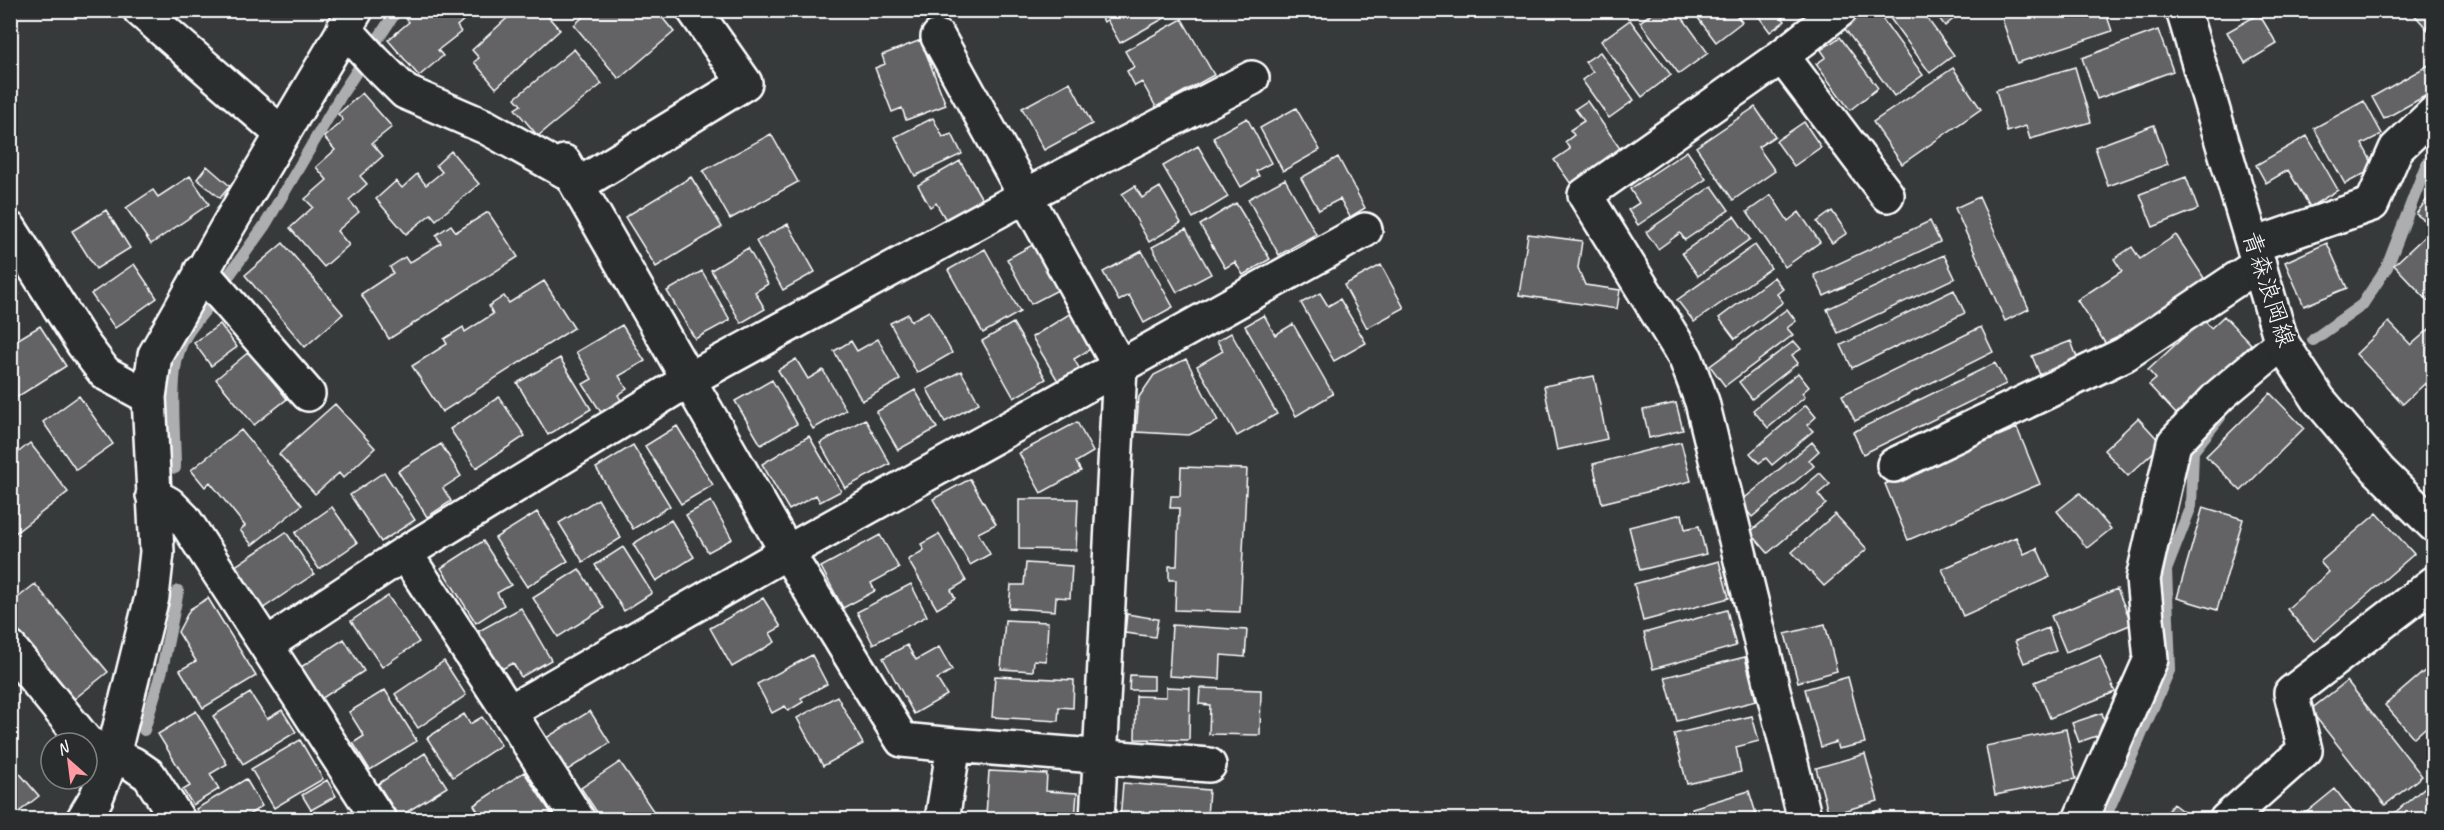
<svg xmlns="http://www.w3.org/2000/svg" width="2444" height="830" viewBox="0 0 2444 830" font-family="Caveat,'Klee One',sans-serif">
<rect width="100%" height="100%" fill="#373a3b"/>
<filter id="ink" filterUnits="userSpaceOnUse"><feTurbulence type="fractalNoise" baseFrequency=".0167" numOctaves="2"/><feDisplacementMap in="SourceGraphic" scale="12" xChannelSelector="R" yChannelSelector="G"/><feConvolveMatrix kernelMatrix="1 2 1 2 8 2 1 2 1" color-interpolation-filters="sRGB"/></filter>
<g filter="url(#ink)">
<g fill="none" stroke-linecap="round" stroke-linejoin="round">
<path stroke="#adaeaf" stroke-width="12" d="M230,274L265,225L343,92L397,10
M2313,340L2362,305L2387,267L2427,163
M175,468C175,437 169,380 179,351C184,334 199,318 210,304
M144,730L162,670L178,591
M2104,820L2170,668L2166,570L2191,506L2193,451L2220,417"/>
</g>
<path fill="#636465" stroke="#fff" stroke-width="1.5" d="M410,10H475L457,26L461,32L438,50L443,56L419,76L388,40L409,22L404,16Z
M516,10H542L560,30L496,88L474,62L479,58L472,50Z
M591,10H656L674,32L619,79L574,25Z
M1098,10H1177V11L1120,43L1107,20L1104,22Z
M1656,10H1677L1708,53L1679,74L1640,22Z
M1692,10H1732L1742,22L1716,42Z
M1754,10H1777L1785,21L1770,32Z
M1861,10H1876L1923,75L1894,96L1842,25Z
M1884,10H1921L1954,55L1930,73Z
M1933,10H1964L1945,26Z
M1999,10H2105L2112,31L2017,63Z
M2410,10H2434V25L2428,30Z
M2259,14L2277,44L2245,63L2227,32Z
M1182,19L1214,75L1156,107L1142,82L1135,86L1127,71L1134,67L1125,51Z
M1630,20L1671,75L1642,97L1601,41Z
M2158,30L2173,71L2097,99L2082,58Z
M1840,37L1878,88L1850,110L1816,64L1826,57L1821,50Z
M921,40L946,105L906,120L902,108L892,112L875,68L885,64L882,55Z
M574,49L602,84L538,136L515,109L521,105L515,98Z
M1600,52L1634,100L1609,118L1582,80L1593,72L1585,62Z
M2434,62V91L2384,119L2372,97Z
M2075,67L2091,122L2030,139L2026,126L2007,132L1996,90Z
M1953,68L1981,109L1902,164L1873,122Z
M1070,82L1092,124L1044,150L1022,108Z
M362,93L392,127L372,143L383,156L360,176L367,184L349,200L359,212L337,231L349,245L324,267L290,228L313,207L305,199L327,180L316,167L335,150L324,137L343,120L338,114Z
M1587,101L1621,150L1571,184L1554,160L1570,149L1565,142L1574,135L1570,130L1584,121L1575,109Z
M2364,101L2382,134L2362,144L2375,168L2345,184L2314,128Z
M1755,107L1775,136L1758,147L1775,171L1733,200L1696,147Z
M1296,108L1320,150L1283,171L1260,128Z
M933,118L943,137L952,134L962,154L915,176L895,137Z
M1247,118L1271,163L1256,171L1259,176L1241,187L1213,137Z
M1804,122L1821,147L1794,166L1776,141Z
M2154,125L2168,164L2108,186L2095,147Z
M771,134L798,182L730,219L703,171Z
M2307,136L2338,190L2310,207L2288,170L2266,183L2256,165Z
M1198,146L1228,197L1193,218L1163,166Z
M451,151L479,184L436,220L431,214L406,234L376,199L396,181L402,188L417,174L426,185L442,172L436,165Z
M1687,151L1706,179L1638,225L1628,210L1639,203L1630,189Z
M1338,157L1365,208L1350,217L1340,199L1319,210L1301,178Z
M960,161L982,199L946,220L936,203L930,207L918,185Z
M207,166L230,186L220,198L197,179Z
M190,176L209,204L151,244L126,208L153,190L158,197Z
M691,177L722,227L656,267L625,217Z
M2186,177L2198,209L2153,227L2140,194Z
M1285,179L1316,234L1279,255L1248,199Z
M1135,186L1142,198L1160,187L1181,223L1149,242L1122,194Z
M1712,186L1729,210L1685,240L1680,233L1658,249L1646,232Z
M2434,190V227L2416,214Z
M1771,195L1788,221L1799,212L1820,242L1785,267L1747,212Z
M1979,197L2029,309L2005,321L1955,208Z
M1236,203L1270,259L1243,275L1235,262L1225,268L1200,225Z
M106,210L130,248L96,269L72,231Z
M1832,211L1847,233L1832,243L1817,222Z
M488,212L518,257L389,339L361,294L393,273L390,267L405,257L409,263L441,243L436,235L451,225L456,232Z
M1734,216L1750,239L1698,276L1682,253Z
M1930,221L1940,242L1824,296L1814,275Z
M788,224L815,272L783,290L756,241Z
M1186,229L1211,274L1177,292L1152,247Z
M1528,234L1582,241L1578,268L1585,285L1620,290L1617,309L1519,295Z
M2176,235L2206,281L2107,346L2077,300L2122,271L2114,259L2132,247L2140,259Z
M2425,236L2434,245V307L2394,265Z
M283,243L343,314L305,347L245,275Z
M1036,243L1060,289L1031,304L1007,259Z
M2327,243L2347,288L2304,306L2285,262Z
M1755,245L1771,268L1694,322L1677,300Z
M748,248L768,284L755,292L765,309L741,323L711,270Z
M985,249L1020,312L983,333L948,270Z
M1142,251L1173,307L1144,323L1129,295L1119,301L1103,272Z
M1944,255L1955,278L1838,333L1827,309Z
M10,258L18,269L10,273Z
M134,264L157,298L115,328L91,294Z
M1381,265L1404,308L1367,328L1344,285Z
M702,271L730,320L695,339L667,291Z
M1774,277L1783,289L1777,294L1783,302L1735,339L1719,318Z
M544,281L574,328L442,412L412,366L447,344L444,339L463,327L465,332L493,314L489,306L504,296L509,303Z
M10,282L19,294L10,300Z
M1954,290L1965,313L1852,368L1841,345Z
M1320,293L1328,306L1340,299L1366,343L1334,361L1301,303Z
M1787,309L1796,321L1787,328L1793,335L1725,386L1710,366Z
M929,311L952,353L917,373L890,323L908,314L911,321Z
M1071,313L1092,348L1074,359L1079,368L1058,381L1032,337Z
M1264,315L1275,335L1293,324L1333,394L1296,416L1245,326Z
M2224,316L2251,344L2176,414L2149,385L2156,379L2148,370L2203,319L2211,328Z
M2389,322L2411,345L2434,325V375L2403,404L2356,354Z
M1013,323L1046,379L1014,398L982,341Z
M220,324L237,347L211,366L194,343Z
M622,325L645,361L619,376L627,389L618,395L622,402L602,414L583,384L592,379L576,352Z
M40,326L66,366L14,399L10,394V344Z
M1981,327L1993,352L1855,421L1842,395Z
M1231,333L1277,414L1237,436L1197,366L1223,351L1217,341Z
M878,339L900,380L862,401L834,351L851,341L857,351Z
M1794,341L1801,349L1792,355L1798,363L1752,399L1739,382Z
M2071,341L2078,360L2040,375L2032,356Z
M250,351L287,399L254,425L216,379Z
M560,358L591,409L548,435L517,383Z
M796,359L808,379L823,370L846,410L813,429L778,370Z
M1186,359L1218,421L1189,435L1136,432L1139,397L1154,375Z
M1995,363L2006,384L1863,454L1853,432Z
M961,371L979,403L945,422L927,389Z
M1798,373L1809,387L1802,393L1805,397L1768,428L1753,410Z
M1594,376L1607,439L1557,450L1544,386Z
M772,380L797,424L761,445L735,401Z
M915,390L937,428L898,450L876,412Z
M2270,393L2304,428L2241,491L2206,456Z
M79,396L113,444L76,470L43,422Z
M499,397L525,436L476,468L450,429Z
M1676,403L1683,430L1649,438L1643,410Z
M335,404L375,448L343,478L339,473L315,494L279,454Z
M1806,405L1816,417L1807,425L1813,431L1772,465L1766,458L1759,463L1750,453Z
M2138,418L2162,444L2128,476L2104,450Z
M865,419L890,464L845,488L820,443Z
M1077,422L1093,452L1076,462L1081,471L1041,493L1019,453Z
M677,426L713,485L681,504L645,446Z
M2017,428L2040,484L1908,540L1885,484Z
M241,430L302,505L252,545L240,530L245,526L210,482L205,487L191,470Z
M809,436L841,491L820,502L816,495L789,510L762,464Z
M1681,442L1691,481L1602,503L1593,464Z
M1812,442L1819,451L1809,460L1814,466L1752,517L1740,502Z
M30,443L68,492L10,537V459Z
M441,444L461,476L443,488L451,501L427,517L398,471Z
M633,445L670,506L633,529L596,468Z
M1181,467L1247,469L1240,612L1175,610L1176,580H1169V566H1177L1179,508H1170L1171,496H1180Z
M384,472L415,520L381,542L350,495Z
M1820,473L1830,484L1818,494L1826,504L1768,553L1750,532Z
M970,479L996,524L978,533L990,554L970,565L933,499Z
M2080,493L2111,529L2087,548L2057,511Z
M598,499L621,538L583,562L559,523Z
M1019,499H1078L1076,550L1019,549Z
M711,501L732,539L708,552L686,515Z
M332,507L357,543L319,569L295,533Z
M2203,507L2243,519L2217,610L2177,598Z
M537,512L568,561L527,587L495,538Z
M2377,513L2414,554L2314,641L2287,609L2329,572L2320,562Z
M1682,514L1685,529L1699,526L1706,554L1640,570L1629,527Z
M1835,514L1867,549L1824,586L1792,552Z
M671,520L694,557L656,581L633,544Z
M286,532L314,574L262,609L234,567Z
M939,534L966,581L951,590L955,598L937,609L908,560L924,550L921,544Z
M880,535L899,568L871,583L875,591L843,608L821,567Z
M2016,537L2024,554L2037,548L2050,577L1963,616L1942,569Z
M483,541L511,585L497,593L504,605L476,623L441,568Z
M623,547L652,593L624,611L595,565Z
M1719,561L1729,598L1643,621L1634,584Z
M1026,563L1072,566L1070,598L1056,597L1055,611L1009,608L1011,585H1024Z
M579,569L604,608L558,637L533,598Z
M35,584L108,672L73,700L10,623V604Z
M911,584L927,616L873,644L857,612Z
M2117,589L2132,624L2066,652L2051,616Z
M388,596L419,642L382,667L351,621Z
M208,598L256,676L203,708L180,670L196,661L178,632L190,609Z
M763,598L781,627L770,633L775,642L732,667L710,628Z
M521,608L551,660L521,677L513,663L500,670L477,632Z
M1727,610L1736,646L1653,669L1644,633Z
M1127,614L1158,619L1155,637L1125,633Z
M1005,620L1048,622L1046,661L1034,660L1033,671L1001,669Z
M1825,624L1837,671L1798,682L1785,634Z
M1172,625L1247,630L1245,657L1221,655L1220,679L1169,676Z
M2048,628L2056,651L2024,663L2015,641Z
M344,639L364,671L321,699L301,667Z
M907,645L916,660L939,647L952,670L937,679L947,695L914,714L883,658Z
M812,655L827,684L801,698L803,702L788,711L785,706L772,713L757,684Z
M2100,656L2115,692L2050,718L2035,682Z
M1745,657L1756,701L1677,721L1665,677Z
M444,661L466,695L418,728L395,694Z
M2434,663V720L2414,738L2385,705Z
M1130,675L1154,676V690H1129Z
M995,676L1074,680L1073,708L1059,707L1058,721L992,717Z
M1848,677L1865,743L1838,749L1836,742L1821,747L1805,689Z
M2347,681L2422,776L2385,805L2310,710Z
M1166,687L1190,688L1189,740L1135,739L1136,696L1166,697Z
M1200,688L1261,690L1260,735L1209,734L1210,705L1199,704Z
M385,690L417,741L370,770L353,743L364,736L349,712Z
M250,693L267,719L282,710L296,732L243,764L213,716Z
M837,696L863,744L823,766L797,718Z
M196,711L227,764L210,774L219,789L193,805L183,790L190,786L158,734Z
M590,711L610,743L566,771L546,738Z
M2102,713L2108,732L2079,742L2072,723Z
M464,714L470,724L482,717L501,745L453,777L427,738Z
M1752,716L1759,741L1736,747L1741,772L1687,784L1674,734Z
M2066,729L2076,779L1995,795L1986,746Z
M300,740L323,779L274,808L251,769Z
M425,753L447,787L399,817L378,784Z
M1865,754L1878,801L1829,815L1816,768Z
M10,762L39,796L10,819Z
M620,762L654,812L643,820H622L621,817L617,820H602L581,788Z
M989,771L1047,774L1046,791L1077,793L1075,820L986,815Z
M524,772L551,813L542,820H483L474,805Z
M246,779L262,806L241,820H202L196,809Z
M327,780L336,796L311,810L302,795Z
M1123,783L1209,790L1207,816L1198,815L1197,820H1120Z
M2430,783L2434,787V820H2386Z
M2335,789L2359,820H2297Z
M1749,791L1758,820H1696L1692,808Z
M2173,804L2194,820H2161Z
M337,810L344,820H323Z
M1881,810L1883,820H1840Z
M467,813L471,820H458Z"/>
<g fill="none" stroke-linecap="round" stroke-linejoin="round">
<g stroke="#fff" stroke-width="38">
<path id="minor" d="M140,10L282,134
M344,28L374,61L405,92L486,127L572,175
M938,37L1120,367L1097,820
M1782,56L1887,195
M564,162L787,552L902,740L954,745L942,820
M578,185L745,83L694,10
M10,229L83,344L105,373L149,397
M2254,245L2372,204L2396,149L2434,113
M201,271L308,394
M1894,465L2125,354L2259,264
M153,495L169,504L184,519L266,645L405,553L690,379L1027,195L1252,78
M405,553L509,712
M266,645L379,820
M10,648L87,743
M87,743L133,764L149,775L178,820
M954,745L1209,765
M83,820L96,798L113,755L152,597L157,552L149,397L155,355L228,226L356,10
M578,820L509,712L787,552L1365,230
M1805,820L1702,402L1686,359L1585,195L1782,56L1840,10
M2080,820L2151,659L2143,579L2174,443L2220,395L2282,343
M2226,820L2305,750L2291,693L2434,583"/>
</g>
<g stroke="#fff" stroke-width="38">
<path id="major" d="M2183,10L2282,343L2319,400L2379,471L2434,525"/>
</g>
<use href="#minor" stroke="#2a2d2e" stroke-width="33"/>
<use href="#major" stroke="#2a2d2e" stroke-width="33"/>
</g>
</g>
<g text-anchor="middle" stroke-width="4.5" stroke-linejoin="round" paint-order="stroke">
<g font-size="24" fill="#fff" stroke="#2a2d2e">
<text transform="translate(2269 289) rotate(72)" y="8">青森浪岡線</text>
</g>
</g>
<rect width="2444" height="830" fill="none" stroke="#2a2d2e" stroke-width="36"/>
<rect x="18" y="18" width="2408" height="794" fill="none" stroke="#fff" stroke-width="2" filter="url(#ink)"/>
<g transform="translate(69 761) rotate(332)"><circle r="28" fill="#2a2d2e" stroke="#7f8182" stroke-width="1.5"/>
<path d="M0-4.5L10 22L0 15L-10 22Z" fill="#ff9aa2"/>
<text y="-9" font-size="16" font-weight="bold" text-anchor="middle" fill="#ffffff">N</text>
</g>
</svg>
